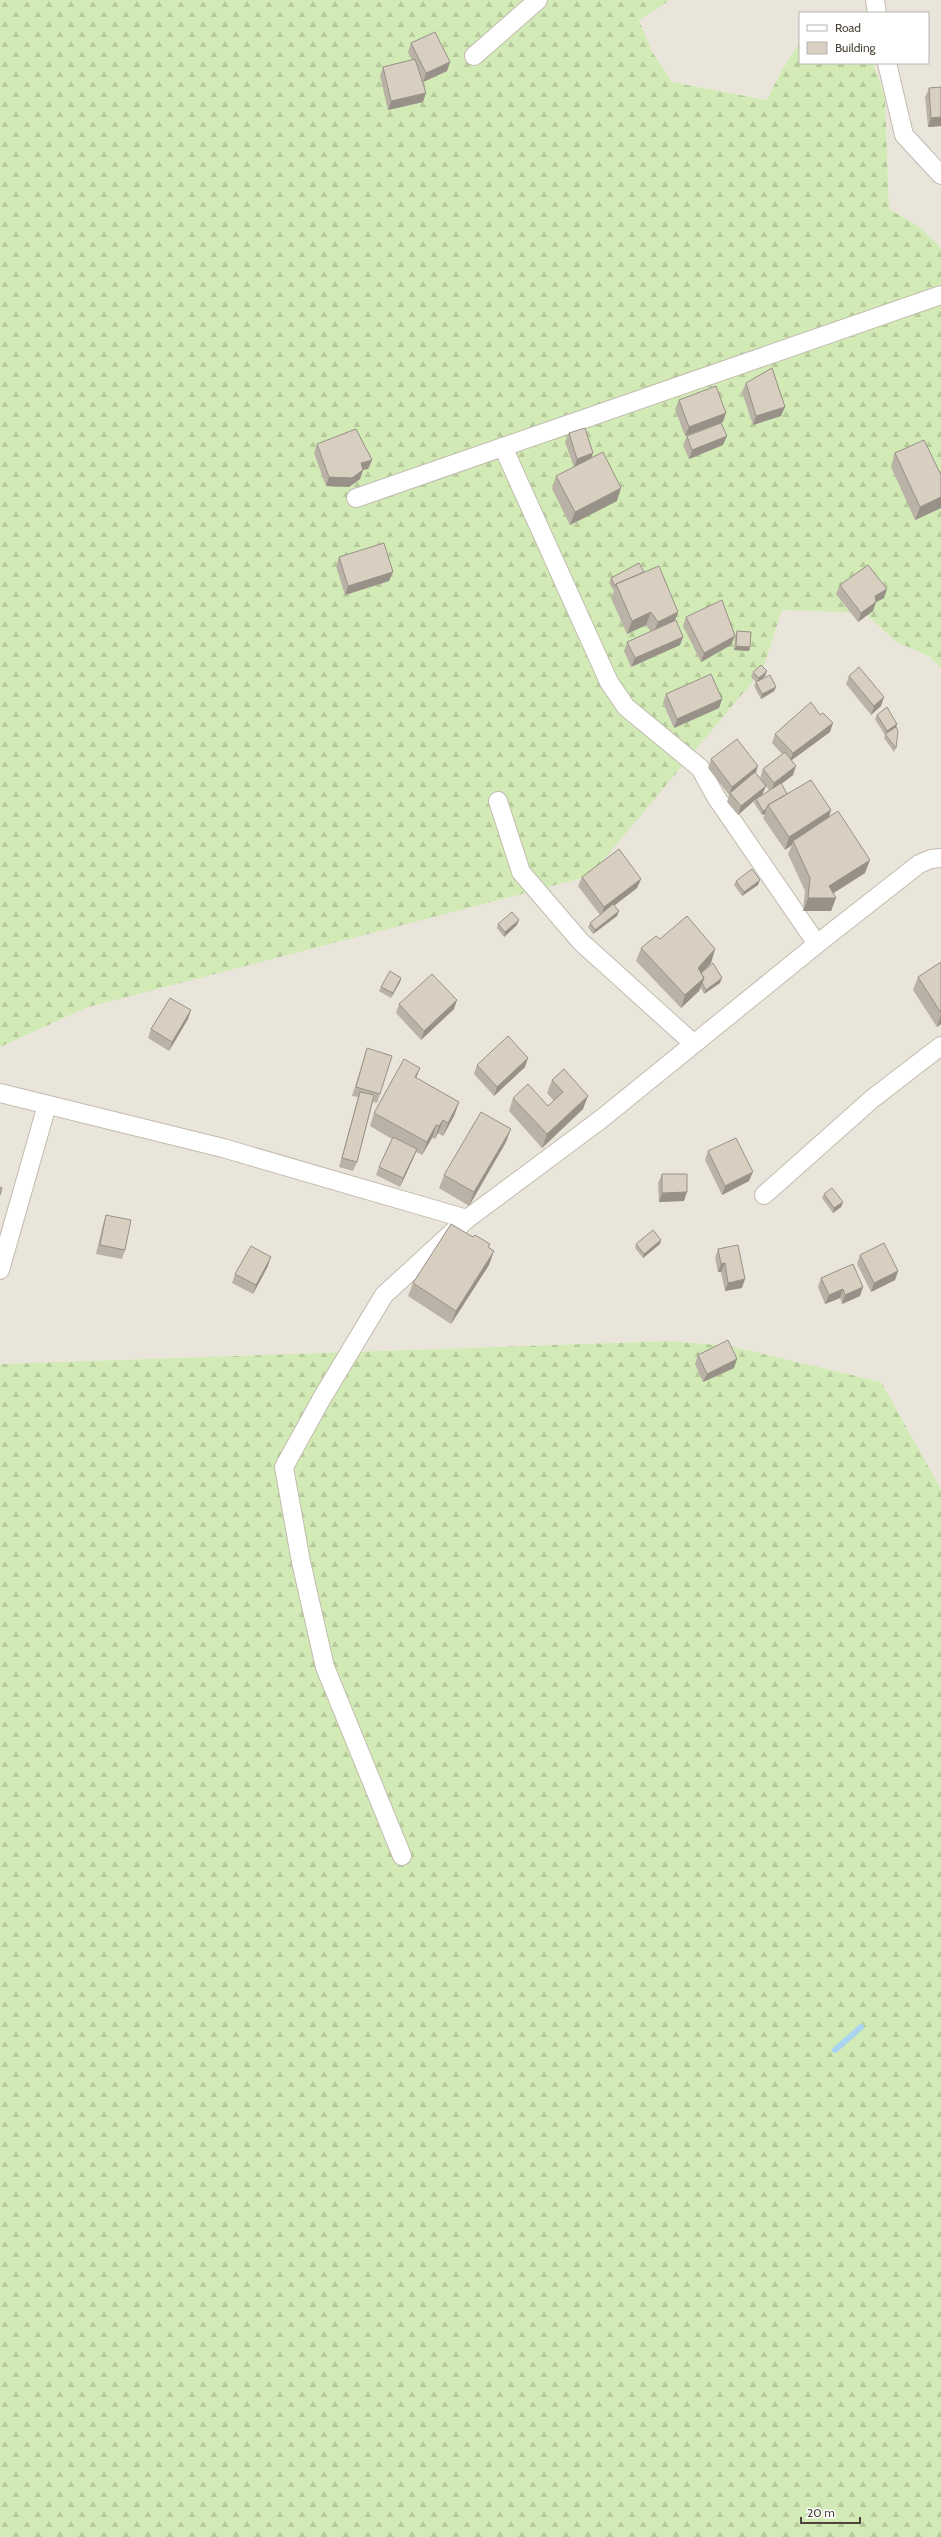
<svg xmlns="http://www.w3.org/2000/svg" width="941" height="2537" viewBox="0 0 941 2537" font-family="Cabin,sans-serif">
<defs>
<pattern id="forest-firs" width="22" height="20" patternUnits="userSpaceOnUse"><rect width="22" height="20" fill="#d2eab5"/><path d="M5 1l3.5 6h-7zM16 11l3.5 6h-7z" fill="#b6ca9c"/></pattern>
</defs>
<rect width="100%" height="100%" fill="#f6f3ec"/>
<path fill="#eae5da" d="M670,0H941V248L920,227L889,209L885,97L873,63H928V13H800V43L782,70L768,100L672,82L651,50L639,20Z
M782,610L865,613L895,641L930,657L941,668V1489L881,1382L731,1346L669,1341L0,1364V1047L88,1007L763,669Z"/>
<path fill="url(#forest-firs)" d="M0,0H670L639,20L651,50L672,82L767,100L782,70L800,43V63H873L885,97L889,209L920,227L941,248V668L930,657L895,641L865,613L782,610L763,669L590,876L88,1007L0,1047Z
M669,1341L731,1346L881,1382L941,1489V2537H0V1364Z"/>
<g fill="none" stroke-linecap="round" stroke-linejoin="round">
<path stroke="#a9d4f2" stroke-width="6" d="M835,2050L861,2027"/>
<g stroke="#c2bbae" stroke-width="20">
<path id="street" d="M875,0L877,13
M474,56L538,0
M887,63L904,135L941,175
M503,447L609,682L626,707L700,768L716,797L817,944
M356,498L941,295
M498,801L521,872L581,942L694,1044
M0,1093L223,1148L467,1219
M764,1195L872,1099L941,1046
M0,1270L47,1105
M402,1856L325,1667L301,1562L284,1467L322,1398L384,1295L467,1219L600,1120L817,944L919,864L931,859L941,858"/>
</g>
<use href="#street" stroke="#fff" stroke-width="18"/>
</g>
<path fill="#bab2a6" fill-rule="evenodd" d="M411,43L450,62L447,71L423,82V102L388,110L380,76L383,67L412,60L408,52Z
M941,87V126L928,127L925,97L929,88Z
M746,383L781,416L753,425L742,392Z
M679,400L723,422L685,436L675,409Z
M569,433L591,458L617,501L570,525L552,489L556,476L574,467L565,442Z
M687,436L723,445L689,459L683,445Z
M317,444L372,460L368,469L363,470L360,479L349,487L326,486L314,453Z
M895,453L941,475V508L915,520L891,467Z
M339,557L389,581L345,595L336,566Z
M644,572L678,612L675,621L683,637L680,645L631,667L624,651L627,642L651,632L646,625L627,634L611,598L614,591L609,583L611,578Z
M840,585L884,598L876,602L873,611L858,622L836,594Z
M686,617L731,645L701,662L683,626Z
M737,631L750,647L749,651L734,650L735,636Z
M767,671L765,676L761,679L776,687L774,691L761,699L754,686L756,682L751,677L753,672Z
M849,676L881,706L871,715L846,684Z
M666,694L722,699L719,708L674,728L663,703Z
M877,715L897,724L896,728V748L894,752L884,738L885,735L875,719Z
M830,732L792,760L793,775L781,784L787,794L831,810L829,818L865,873L833,893L836,898L831,911H803L805,891L788,854L792,845L785,850L763,818L765,814L762,815L754,803L755,800L738,815L727,802L729,795L708,768L711,759L755,773L765,785L760,778L763,769L782,754L772,743L775,734ZM766,786L769,790L762,795Z
M582,877L641,879L637,888L614,905L617,916L593,934L588,927L590,923L600,915L578,886Z
M736,881L758,885L742,896L734,885Z
M498,924L517,925L504,937L497,928Z
M660,939L715,949L711,963L701,973L720,983L704,994L701,988L699,991L681,1008L636,961L641,948Z
M941,962V1024L937,1027L913,990L918,977Z
M401,978L400,982L391,998L379,991L381,987Z
M399,1004L454,1009L421,1040L396,1013Z
M191,1010L188,1019L169,1051L148,1038L151,1029Z
M367,1048L380,1094L377,1103L373,1102L357,1162L353,1171L339,1167L358,1097L352,1096Z
M477,1065L525,1067L494,1096L474,1074Z
M416,1078L459,1102L454,1116L443,1136L438,1133L435,1139L432,1138L422,1155L416,1152L400,1187L376,1175L379,1167L392,1139L370,1126L374,1113Z
M552,1080L583,1109L542,1148L509,1111L513,1098L548,1106L554,1101L547,1093Z
M506,1142L469,1206L439,1188L444,1175Z
M708,1151L749,1181L722,1195L705,1160Z
M662,1174L684,1201L659,1202L658,1183Z
M824,1194L843,1202L841,1207L833,1213L822,1198Z
M106,1215L125,1250L122,1259L96,1254L103,1224Z
M473,1237L490,1244L488,1248L489,1265L451,1324L408,1296L413,1283Z
M636,1244H660L643,1258L635,1248Z
M718,1249L742,1288L725,1291L721,1272H718L715,1258Z
M860,1255L898,1271L895,1280L871,1292L857,1264Z
M268,1266L253,1294L232,1283L235,1274Z
M821,1278L863,1287L860,1296L842,1304L840,1298L825,1304L818,1287Z
M698,1355L734,1368L703,1382L695,1364Z"/>
<path fill="#979187" d="M450,62L447,71L423,82L426,73Z
M426,93L423,102L388,110L391,101Z
M941,117V126L928,127L931,118Z
M785,407L781,416L753,425L756,416Z
M726,413L723,422L685,436L689,427Z
M727,436L723,445L689,459L692,450Z
M593,453L590,462L574,468L577,459Z
M372,460L368,469L363,470L360,479L349,487L326,486L329,477L361,463Z
M621,488L617,501L570,525L575,512Z
M941,497V508L915,520L920,507Z
M393,572L389,581L345,595L348,586Z
M887,589L884,598L876,602L873,611L858,622L861,613L875,596Z
M651,612L646,625L627,634L632,621Z
M678,612L673,625L653,635L658,622Z
M735,636L731,645L701,662L704,653Z
M683,637L680,645L631,667L635,658Z
M736,646L750,647L749,651L734,650Z
M767,671L765,676L757,683L759,678Z
M776,687L774,691L761,699L762,694Z
M884,697L881,706L871,715L874,706Z
M722,699L719,708L674,728L677,719Z
M833,723L830,732L789,762L793,753Z
M897,724L896,728L886,734L887,731Z
M758,766L755,775L730,793L732,787Z
M796,766L793,775L771,792L774,783Z
M766,786L762,795L756,799L755,800L738,815L741,806Z
M766,809L765,814L762,815L763,811Z
M831,810L827,823L793,841L792,845L785,850L789,837Z
M870,860L865,873L826,898H836L831,911H803L808,898Z
M641,879L637,888L601,916L604,907Z
M760,880L758,885L742,896L744,892Z
M619,911L617,916L593,934L595,930Z
M519,920L517,925L504,937L505,932Z
M715,949L711,963L694,981L698,968Z
M401,978L400,982L391,998L393,993Z
M704,978L699,991L681,1008L685,995Z
M722,978L720,983L704,994L706,990Z
M457,1000L454,1009L421,1040L424,1031Z
M191,1010L188,1019L169,1051L172,1042Z
M941,1015V1024L937,1027Z
M528,1058L525,1067L494,1096L497,1087Z
M420,1068L415,1081V1077Z
M588,1096L583,1109L542,1148L547,1134Z
M459,1102L454,1116L443,1136L448,1123Z
M443,1120L438,1133L435,1139L439,1126Z
M436,1125L432,1138L422,1155L427,1142Z
M511,1129L506,1142L469,1206L474,1192Z
M417,1149L414,1157L400,1187L403,1178Z
M753,1172L749,1181L722,1195L725,1186Z
M687,1192L684,1201L659,1202L662,1193Z
M843,1202L841,1207L833,1213L834,1208Z
M661,1240L660,1244L643,1258L644,1254Z
M494,1251L489,1265L451,1324L456,1311Z
M271,1257L268,1266L253,1294L256,1285Z
M725,1263L721,1272H718L721,1264Z
M898,1271L895,1280L871,1292L874,1283Z
M745,1279L742,1288L725,1291L728,1283Z
M863,1287L860,1296L842,1304L845,1295Z
M843,1289L840,1298L825,1304L829,1295Z
M737,1359L734,1368L703,1382L707,1374Z"/>
<path fill="#d8cfc1" stroke="#979187" d="M435,32L450,62L426,73L411,43Z
M415,59L426,93L391,101L383,67Z
M941,87V117L931,118L929,88Z
M772,368L785,407L756,416L746,383Z
M716,386L726,413L689,427L679,400Z
M721,423L727,436L692,450L687,436Z
M585,428L593,453L577,459L569,433Z
M356,429L372,460L361,463L363,470L352,478L329,477L317,444Z
M924,440L941,475V497L920,507L895,453Z
M603,452L621,488L575,512L556,476Z
M384,543L393,572L348,586L339,557Z
M639,563L644,572L616,584L615,586L611,578Z
M868,565L887,589L875,596L876,602L861,613L840,585Z
M659,566L678,612L658,622L651,612L632,621L616,584Z
M722,600L735,636L704,653L686,617Z
M676,620L683,637L635,658L627,642Z
M737,631L751,632L750,647L736,646Z
M761,665L767,671L759,678L753,672Z
M859,667L884,697L874,706L849,676Z
M711,674L722,699L677,719L666,694Z
M770,675L776,687L762,694L756,682Z
M811,702L820,715L823,713L833,723L793,753L775,734Z
M887,707L897,724L887,731L877,715Z
M896,727L898,731L896,748L885,734Z
M737,739L758,766L732,787L711,759Z
M785,752L796,766L774,783L763,769Z
M755,772L766,786L741,806L730,793Z
M811,780L831,810L789,837L768,805Z
M781,783L787,794L768,805L766,809L763,811L756,799Z
M838,811L870,860L829,886L836,898H808L810,878L793,841Z
M619,849L641,879L604,907L582,877Z
M752,869L760,880L744,892L736,881Z
M613,904L619,911L595,930L590,923Z
M512,912L519,920L505,932L498,924Z
M687,916L715,949L698,968L704,978L685,995L641,948L656,936L660,939Z
M941,962V1013L918,977Z
M713,963L722,978L706,990L702,983L704,978L701,973Z
M390,971L401,978L393,993L381,987Z
M432,974L457,1000L424,1031L399,1004Z
M170,998L191,1010L172,1042L151,1029Z
M508,1036L528,1058L497,1087L477,1065Z
M367,1048L392,1056L380,1094L356,1087Z
M404,1059L420,1068L415,1077L459,1102L448,1123L443,1120L439,1126L436,1125L427,1142L374,1113Z
M564,1069L588,1096L547,1134L513,1098L528,1084L548,1106L563,1092L552,1080Z
M360,1092L374,1095L357,1162L342,1158Z
M481,1112L511,1129L474,1192L444,1175Z
M393,1137L417,1149L403,1178L379,1167Z
M736,1138L753,1172L725,1186L708,1151Z
M662,1174H687V1192L662,1193Z
M0,1187L2,1188L0,1195Z
M832,1188L843,1202L834,1208L824,1194Z
M106,1215L131,1220L125,1250L100,1245Z
M451,1224L473,1237L475,1235L490,1244L488,1247L494,1251L456,1311L413,1283Z
M653,1230L661,1240L644,1254L636,1244Z
M884,1243L898,1271L874,1283L860,1255Z
M738,1245L745,1279L728,1283L725,1263L721,1264L718,1249Z
M251,1246L271,1257L256,1285L235,1274Z
M853,1264L863,1287L845,1295L843,1289L829,1295L821,1278Z
M728,1340L737,1359L707,1374L698,1355Z"/>
<rect x="799" y="12" width="130" height="52" fill="#ffffff" stroke="#b7b4b0"/>
<rect x="807" y="25" width="20" height="6" fill="#ffffff" stroke="#b7b4b0"/>
<text x="835" y="32" font-size="12" fill="#4b4439">Road</text>
<rect x="807" y="42" width="20" height="12" fill="#d8cfc1" stroke="#b7b4b0"/>
<text x="835" y="52" font-size="12" fill="#4b4439">Building</text>
<path d="M801 2517v6h59v-6" fill="none" stroke="#4b4439" stroke-width="2"/>
<text x="807" y="2517" font-size="12" fill="#4b4439" stroke="#ffffff" stroke-width="3" paint-order="stroke">20 m</text>
</svg>
